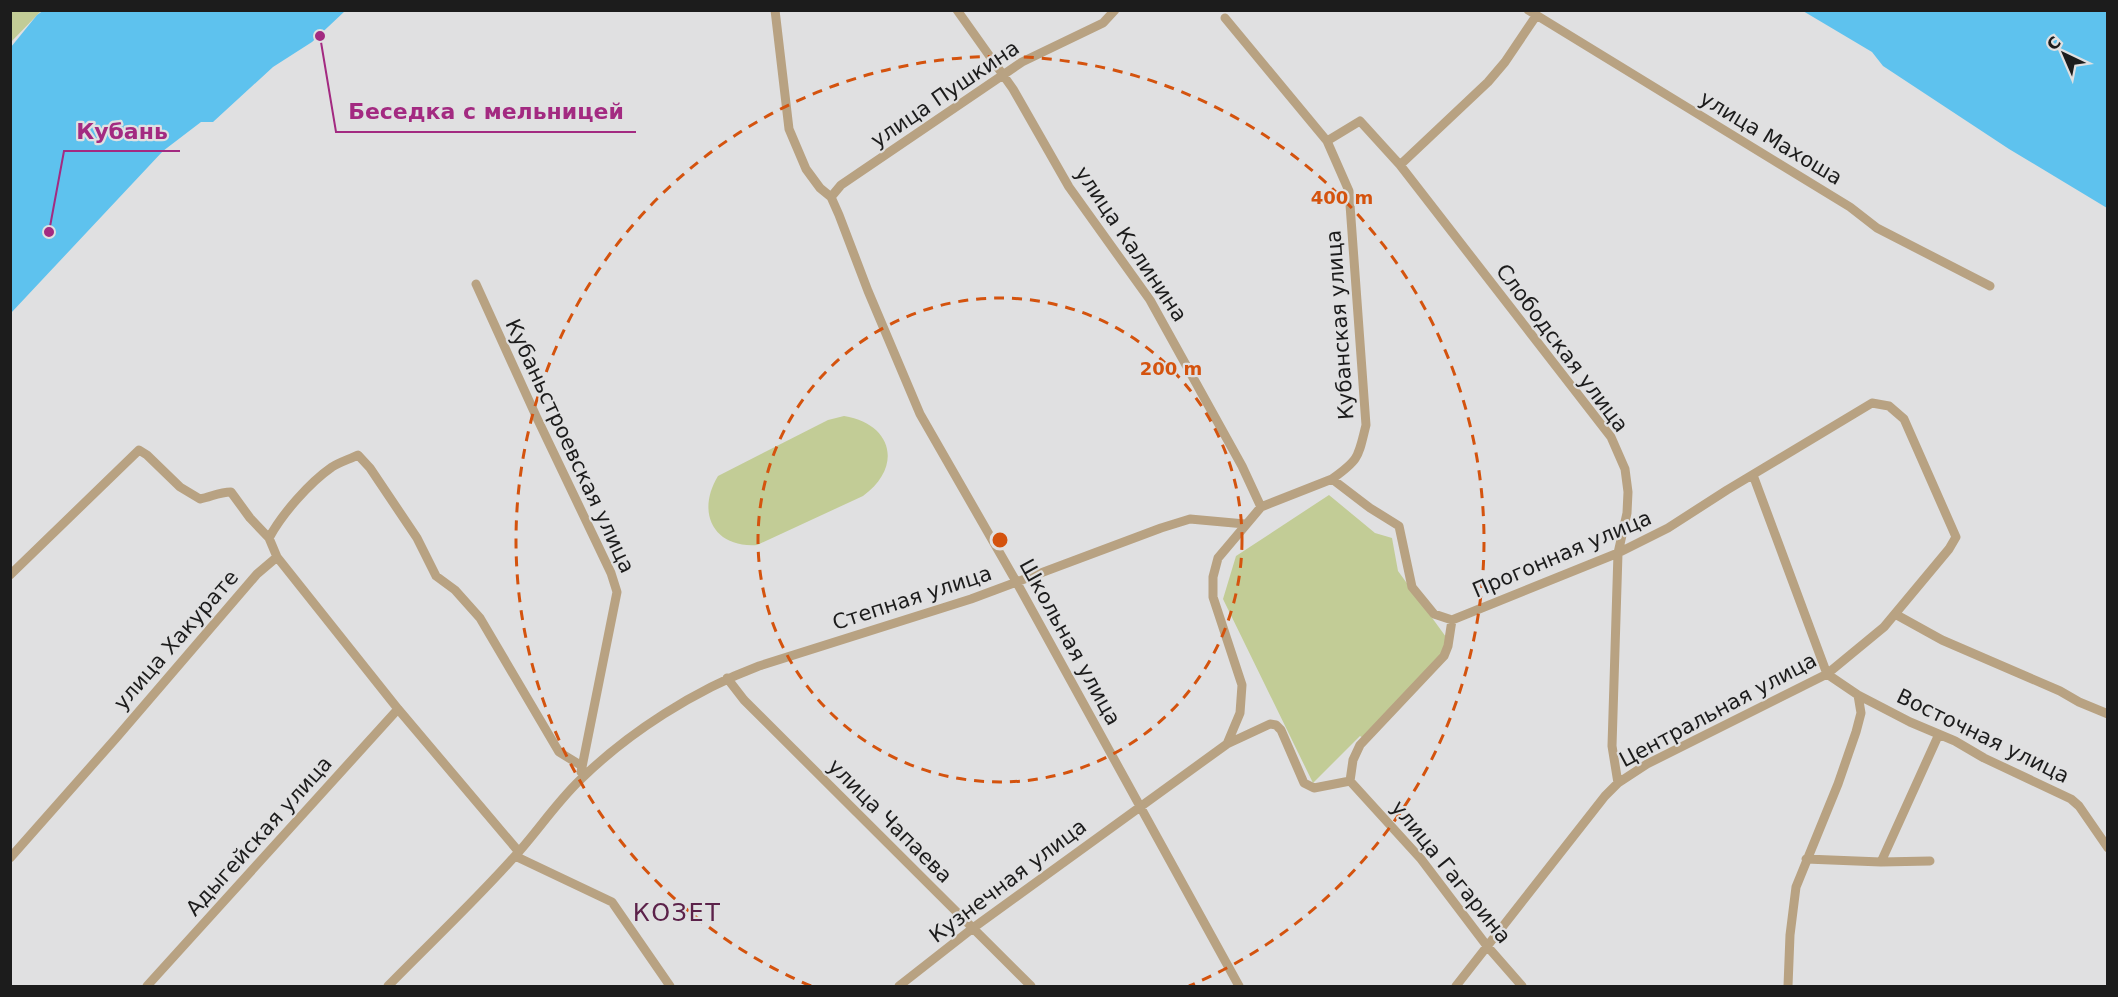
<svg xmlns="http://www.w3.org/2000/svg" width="2118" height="997" viewBox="0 0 2118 997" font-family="'DejaVu Sans',sans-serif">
<rect width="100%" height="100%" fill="#e0e0e1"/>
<path fill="#c2cc96" d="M11,10L41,11L11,42L10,11Z
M844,416C893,424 903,467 863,496L757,545C713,548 696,512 718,476L828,420Z
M1329,495L1375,533L1392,538L1398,571L1446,637L1447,650L1363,738L1360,736L1313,783L1223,599L1236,556Z"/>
<path fill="#5ec2ee" d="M44,10L345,11L312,42L273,67L213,122H201L163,151L11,313V47L37,15Z
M1803,11H2107V208L2009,149L1883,66L1872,52Z"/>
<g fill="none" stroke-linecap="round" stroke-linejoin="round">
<path stroke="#b8a282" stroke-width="9" d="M775,10L789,129L806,169L820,188L831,197L839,215L868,291L920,414L1017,583L1239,986
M957,10L1013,89L1069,187L1150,300L1242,466L1261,507
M1528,10L1850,207L1877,228L1990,286
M1225,18L1327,141L1349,191L1366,425C1358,457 1360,459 1332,479
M1327,141L1360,121L1400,165L1611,437L1625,469L1628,492L1627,513L1618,553L1612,746L1618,783
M1400,165L1488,82L1505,62L1536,16
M831,197L841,185L1022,62L1103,23L1115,10
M476,284L536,416L611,573L617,592L581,772
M1753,475L1827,674L1858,695L1910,722L1955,741L1984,758L2071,799L2079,806L2108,848
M10,575L139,450L147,455L180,487L200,499C211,497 219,492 231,492L250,518L269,538
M1895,614L1942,640L2060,691L2079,702L2108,714
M727,678L744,700L1031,986
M1227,744L1240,713L1242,685L1213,597V577L1218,558L1261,507L1332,479L1370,508L1399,526L1412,587L1434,614L1452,620
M1350,781L1353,760L1360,745L1444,656L1448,646L1452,620L1618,553L1668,528L1727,490L1872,403L1889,406L1904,419L1956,537L1949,549L1884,627L1827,674L1647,764L1618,783L1605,796L1456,986
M1350,781L1421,859L1487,946L1522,986
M519,852L398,709L277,557L269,538C282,514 309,483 332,467C340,462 350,459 358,455L370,468L417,538L436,576L455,590L480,618L559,752L582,766
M515,856L612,902L670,986
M10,858L117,737L257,574L277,557
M1806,859L1881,862L1939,734
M1881,862L1930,861
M147,986L398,709
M388,986C430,943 475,901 515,856C537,832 556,803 580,780C629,732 695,690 759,666L971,599L1161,528L1190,519L1245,524
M899,986L973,928L1227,744L1270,724L1276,725L1281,730L1304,783L1314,788L1350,781
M1788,986L1790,935L1796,887L1838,784L1856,732L1861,713L1858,695"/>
</g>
<g fill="none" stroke="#d4530e" stroke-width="3" stroke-dasharray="10 8">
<circle cx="1000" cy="540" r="242"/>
<path d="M811 986A484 484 0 1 1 1189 986"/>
</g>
<g text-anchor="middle" stroke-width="4.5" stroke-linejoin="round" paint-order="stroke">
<g font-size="21" fill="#1c1c1c" stroke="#e0e0e1">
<text transform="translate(945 94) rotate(-34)" y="7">улица Пушкина</text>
<text transform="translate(1771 138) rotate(31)" y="7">улица Махоша</text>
<text transform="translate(1131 244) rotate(56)" y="7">улица Калинина</text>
<text transform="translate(1340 325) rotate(-94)" y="7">Кубанская улица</text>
<text transform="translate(1562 348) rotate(53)" y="7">Слободская улица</text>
<text transform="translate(570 446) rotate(65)" y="7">Кубаньстроевская улица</text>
<text transform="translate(1562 554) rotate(-23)" y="7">Прогонная улица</text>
<text transform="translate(912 598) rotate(-18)" y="7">Степная улица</text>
<text transform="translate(176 640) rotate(-49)" y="7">улица Хакурате</text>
<text transform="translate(1070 642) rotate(61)" y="7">Школьная улица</text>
<text transform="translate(1718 710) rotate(-28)" y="7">Центральная улица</text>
<text transform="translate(1983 736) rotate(26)" y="7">Восточная улица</text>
<text transform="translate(890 821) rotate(45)" y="7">улица Чапаева</text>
<text transform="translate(259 836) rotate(-48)" y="7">Адыгейская улица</text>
<text transform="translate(1451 872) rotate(51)" y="7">улица Гагарина</text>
<text transform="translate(1008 881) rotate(-37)" y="7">Кузнечная улица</text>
</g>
<g font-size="24" letter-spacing="1.5" fill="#5c224a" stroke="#e0e0e1">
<text x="677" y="921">КОЗЕТ</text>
</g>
</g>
<circle cx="1000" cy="540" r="9" fill="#d4530e" stroke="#e0e0e1" stroke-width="3"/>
<g font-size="18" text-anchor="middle" font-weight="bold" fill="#d4530e" stroke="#e0e0e1" stroke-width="4.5" stroke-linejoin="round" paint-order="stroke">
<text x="1342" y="204">400 m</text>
<text x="1171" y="375">200 m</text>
</g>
<path fill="none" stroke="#a32a81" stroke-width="2" d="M320 36L336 132H636M49 232L64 151H180"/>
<g fill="#a32a81" stroke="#e0e0e1" stroke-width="2">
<circle cx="320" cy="36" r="6"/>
<circle cx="49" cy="232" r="6"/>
</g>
<g font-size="22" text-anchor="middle" font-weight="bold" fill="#a32a81" stroke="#e0e0e1" stroke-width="4.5" stroke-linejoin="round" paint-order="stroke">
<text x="486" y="119">Беседка с мельницей</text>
<text x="122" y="139">Кубань</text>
</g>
<rect width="2118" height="997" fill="none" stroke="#1c1c1c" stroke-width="24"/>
<g transform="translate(2064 54) rotate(316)" stroke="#e0e0e1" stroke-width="4.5" paint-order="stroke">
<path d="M0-4.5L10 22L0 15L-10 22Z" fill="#1c1c1c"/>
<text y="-9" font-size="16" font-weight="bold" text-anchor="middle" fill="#1c1c1c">С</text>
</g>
</svg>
